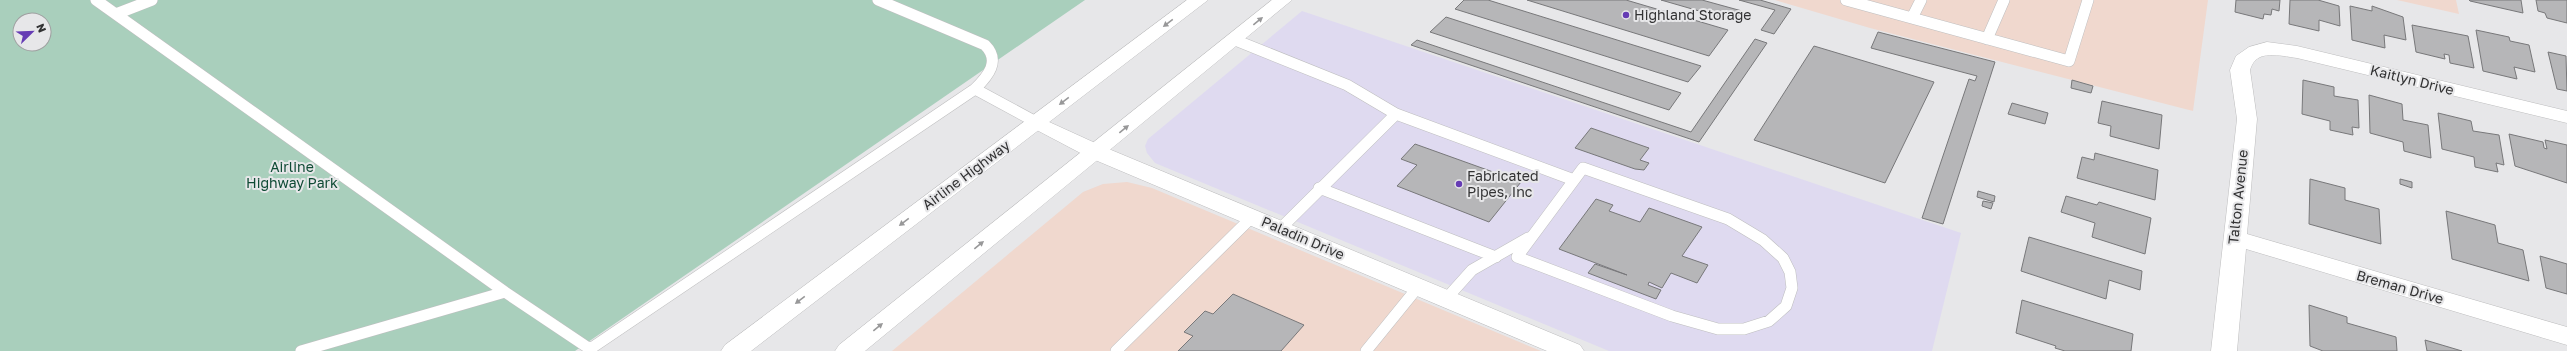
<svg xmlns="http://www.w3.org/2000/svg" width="2567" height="351" viewBox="0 0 2567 351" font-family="'Golos Text',sans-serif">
<rect width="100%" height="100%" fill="#e7e7e9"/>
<path fill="#f0d8ce" d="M1775,0H2208L2193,111L1870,28Z
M2397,0H2456L2459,14L2406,2Z
M1127,182L1152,188L1541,351H892L1083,192L1103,184Z"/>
<path fill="#dfdaf0" d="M1302,11L1961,233L1932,351H1609L1155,163L1147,153L1145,146L1148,139Z"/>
<path fill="#a9cfbc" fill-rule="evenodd" d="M0,0H1085L575,351H0ZM20,20H44V44H20Z"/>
<path fill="#b6b6b8" stroke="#78787a" d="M1464,0H1488L1701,66L1688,82L1455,9Z
M1527,0H1626L1728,30L1709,56Z
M1661,0H1702L1742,11L1734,21Z
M1739,0H1760L1791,9L1774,34L1761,30L1775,10Z
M2236,0H2280L2279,11L2272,9L2271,15L2264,14L2263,19L2235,12Z
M2290,0H2318L2339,6L2340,26L2319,20V31L2289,24Z
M2469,0H2521L2523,13L2470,1Z
M2536,0H2567V23L2547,18L2545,13L2538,11Z
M2350,6L2372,11V6L2403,17L2406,40L2384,35L2385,48L2352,40Z
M1446,17L1681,93L1669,110L1430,32Z
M2412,25L2468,36L2474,68L2450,63L2449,55L2444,54L2445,59L2416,52Z
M2476,30L2509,37L2510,41L2529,45L2535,72L2514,67L2517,79L2483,71Z
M1878,32L1995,62L1943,224L1922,218L1969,79L1975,81L1977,76L1871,48Z
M1755,39L1767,43L1699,142L1411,45L1417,40L1691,132Z
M1814,46L1934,82L1885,183L1754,140Z
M2548,52L2566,56L2567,91L2557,89Z
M2072,80L2093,86L2091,93L2071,88Z
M2303,80L2334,87V96L2358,100L2359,128L2352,127L2353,135L2330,130V121L2302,114Z
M2369,95L2402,104L2403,120L2428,125L2431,158L2404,151L2403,142L2370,133Z
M2102,101L2162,115L2159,149L2110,136L2111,126L2098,123Z
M2012,103L2048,113L2045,124L2008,114Z
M2438,113L2471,121L2473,131L2499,135L2504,165L2496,163L2498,172L2475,167L2474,157L2442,149Z
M1591,128L1649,148L1640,160L1649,163L1644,170L1635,169L1575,148Z
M2509,134L2543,142L2544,148L2547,149L2545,140L2567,145V183L2515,166Z
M1415,144L1521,182L1489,222L1397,186L1417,165L1401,159Z
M2095,153L2158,170L2155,200L2077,178L2082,157L2094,160Z
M2310,179L2345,188V200L2379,209L2381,244L2309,224Z
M2400,179L2412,182V188L2400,184Z
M1978,191L1995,196L1994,202L1977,197Z
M2066,196L2097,205L2099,202L2151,218L2145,254L2092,237L2095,223L2061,212Z
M1596,199L1613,205L1609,211L1640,222L1649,208L1702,227L1682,256L1708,265L1697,283L1671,273L1662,288L1649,282L1648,285L1661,290L1656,299L1588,273L1595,264L1627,275L1559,249Z
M1983,201L1993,203L1991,209L1982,206Z
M2446,211L2495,225L2498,243L2523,250L2529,281L2452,259Z
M2029,237L2142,271L2140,290L2109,280L2106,299L2021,271Z
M2540,256L2567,264V294L2546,288Z
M1233,294L1304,325L1281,351H1178L1193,336L1184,332L1205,311L1213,314Z
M2022,300L2133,334L2131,351H2065L2055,348L2056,346L2016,333Z
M2309,305L2347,317V323L2396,337L2397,351H2323L2310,346Z
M2425,340L2462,351H2427Z"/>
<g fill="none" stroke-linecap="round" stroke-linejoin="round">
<g stroke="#bebebf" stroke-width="12">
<path id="lane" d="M96,0L505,292L590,349L975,89L1036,122
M878,0L985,45C1001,61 988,76 975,89
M1846,0L2069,61L2088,0
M116,14L152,0
M1912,18L1921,0
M1987,39L2004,0
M1235,40L1347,85L1396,114L1280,229
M1396,114L1574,180
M1583,168L1728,219L1763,240L1783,258L1790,272L1792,288L1786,306L1769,321L1744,329H1718L1672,316L1517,257Z
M1319,188L1496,257
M1446,299L1472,270L1528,238
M301,351L505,292
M1116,351L1252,217
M1366,351L1418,287"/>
</g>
<g stroke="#bebebf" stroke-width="1">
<path id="street" d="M2267,42L2297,46L2567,111V123L2297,58C2280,56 2256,48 2250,70L2257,119L2247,234L2567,327V345L2246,249L2237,351H2211L2237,119L2230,70L2236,56L2249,47Z
M1036,116L1104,147L1580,345L1584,351H1547L1088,157L1029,126L1026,122L1029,118Z"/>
</g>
<g stroke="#bebebf" stroke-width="1">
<path id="highway" d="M1187,0H1208L751,351H721L725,345Z
M1272,0H1292L865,351H835L839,345Z"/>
</g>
<use href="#lane" stroke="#fff" stroke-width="11"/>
<use href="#street" fill="#fff" fill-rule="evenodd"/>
<use href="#highway" fill="#fff" fill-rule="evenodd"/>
</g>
<defs><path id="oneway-solid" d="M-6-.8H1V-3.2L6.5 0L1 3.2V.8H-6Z"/></defs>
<g fill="#989899">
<use href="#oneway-solid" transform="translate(1258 21) rotate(-39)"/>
<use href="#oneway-solid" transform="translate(1168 23) rotate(143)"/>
<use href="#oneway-solid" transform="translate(1064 101) rotate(143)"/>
<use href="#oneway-solid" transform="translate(1124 129) rotate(-39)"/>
<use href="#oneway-solid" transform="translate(904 222) rotate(143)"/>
<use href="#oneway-solid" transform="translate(979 245) rotate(-39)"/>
<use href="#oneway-solid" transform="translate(800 300) rotate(143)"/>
<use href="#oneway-solid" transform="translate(878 327) rotate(-39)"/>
</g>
<g fill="#663cb4" stroke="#e7e7e9" stroke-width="1.5">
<circle cx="1626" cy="15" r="4"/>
<circle cx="1459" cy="184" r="4"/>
</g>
<g text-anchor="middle" stroke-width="4" stroke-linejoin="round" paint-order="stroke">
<g font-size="14" fill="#323233" stroke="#e7e7e9" text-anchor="start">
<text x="1634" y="20">Highland Storage</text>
<text x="1467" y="181">Fabricated<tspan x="1467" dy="16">Pipes, Inc</tspan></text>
</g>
<g font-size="14" fill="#323233" stroke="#e7e7e9">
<text transform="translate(2412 80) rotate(14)" y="5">Kaitlyn Drive</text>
<text transform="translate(966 175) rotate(-37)" y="5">Airline Highway</text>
<text transform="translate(2238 197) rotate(-84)" y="5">Talton Avenue</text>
<text transform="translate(1303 238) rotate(23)" y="5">Paladin Drive</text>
<text transform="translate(2400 287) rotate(16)" y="5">Breman Drive</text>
</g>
<g font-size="14" fill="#0f4b35" stroke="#e7e7e9">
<text x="292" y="172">Airline<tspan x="292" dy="16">Highway Park</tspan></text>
</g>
</g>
<g transform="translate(32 32) rotate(67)"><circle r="19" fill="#e7e7e9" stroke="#9f9fa0"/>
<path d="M0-3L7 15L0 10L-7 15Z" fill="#663cb4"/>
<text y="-6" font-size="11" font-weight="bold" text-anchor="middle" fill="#323233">N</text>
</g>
</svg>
